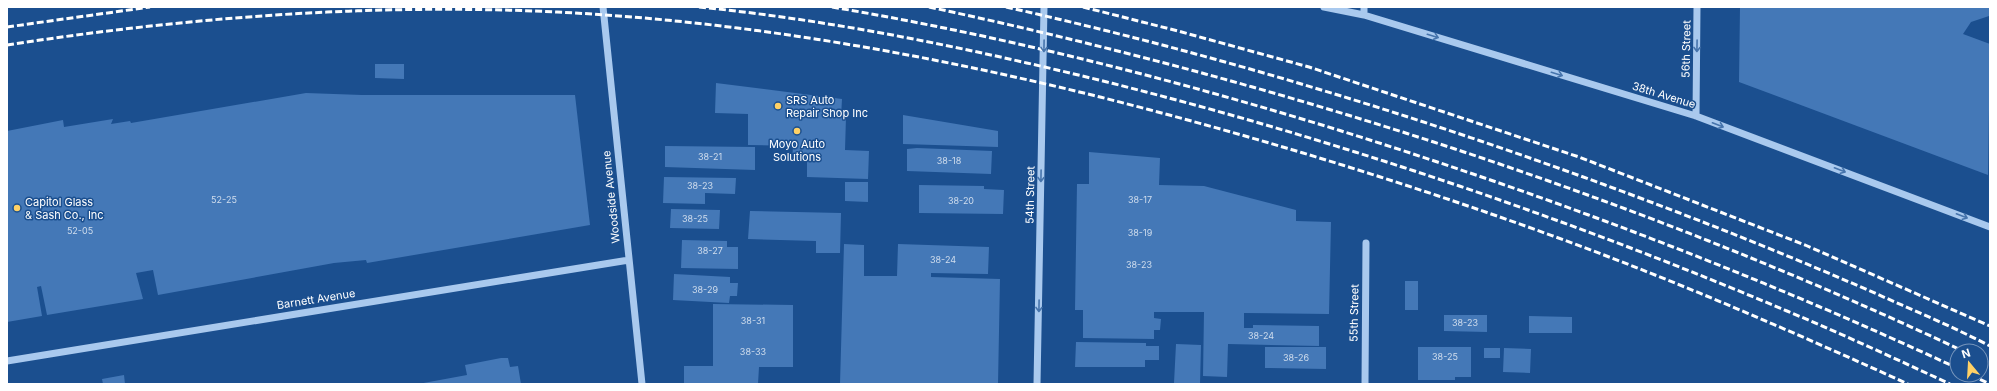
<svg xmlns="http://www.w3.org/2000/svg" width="1997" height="391" viewBox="0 0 1997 391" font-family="Inter,sans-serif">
<rect width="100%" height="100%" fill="#1b4f8f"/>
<path fill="#4478b7" d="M1740,7H1989V16L1971,22L1963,34L1990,44L1988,175L1739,82Z
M375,64H404V79L375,78Z
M716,83L842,99L841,117H846L845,150L869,151L868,179L807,177V162L792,161L793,146L748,145V114L715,113Z
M306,93L362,95H575L590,225L367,263L366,260L334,263L158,295L153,270L136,273L143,299L47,315L41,286L37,287L42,316L7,322V131L63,120L64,127L113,119L111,124L130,121L131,123Z
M903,115L998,131V147L903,144Z
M665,146L755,147V170L665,167Z
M917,148L992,151L991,174L907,171V149Z
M1089,152L1160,158L1159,185L1204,186L1296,210V221L1331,222L1329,314L1244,313V328H1253V325L1319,326V346L1228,344L1227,377L1203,376L1204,312H1154V318L1161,319L1160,330H1154V339L1083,338V310H1075L1077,184H1089Z
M664,177L736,178L735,194L705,193V204L663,203Z
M845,182H868V202L845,201Z
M919,185L984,186V189L1004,190L1003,214L919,213Z
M671,209L720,210L719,229L670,228Z
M750,211L841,213L840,253H816V241L748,239Z
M682,240L727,241V247H738V269L681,268Z
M844,244L864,245V276H897L898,244L989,247L988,274L931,273V277L1000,279L998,384H840Z
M674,274L730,277V283H738L737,296H730L729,303L673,300Z
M1405,281H1418V310H1405Z
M713,304L793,305V367H759L758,384H684V366H713Z
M1444,315H1487V332L1444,331Z
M1529,316L1572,317V333H1529Z
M1076,342L1146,343V346H1159V360H1145V367H1075Z
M1176,344L1201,345L1200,384L1174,383Z
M1265,347H1326V369L1265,368Z
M1418,347H1471V377H1455V380H1418Z
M1484,348H1500V358H1484Z
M1504,348L1531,349L1530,373L1503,372Z
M501,358H508L510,367L518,366L521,384H418L467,375L465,365Z
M124,375L125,384H103L102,379Z"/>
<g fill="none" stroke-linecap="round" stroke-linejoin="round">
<path stroke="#a9c9ee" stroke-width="7" d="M603,7L642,384
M1324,7L1364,15L1696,116L1990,227
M1364,15V7
M1696,116L1697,7
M7,361L629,260
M1037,384L1044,7
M1365,384L1366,243"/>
<path stroke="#fff" stroke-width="3" stroke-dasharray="7 3" stroke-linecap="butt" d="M699,7C838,21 973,49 1107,82C1339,140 1567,218 1787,311C1842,334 1896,359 1950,384
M832,7C1003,36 1169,78 1335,129C1547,195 1755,274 1957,368
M929,7C1285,83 1634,196 1963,351
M1006,7C1234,58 1458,128 1677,212C1750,240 1823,270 1895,302C1927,316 1959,330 1990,346
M1083,7L1178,31L1309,67L1579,157L1805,245L1990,326
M7,27L150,7
M7,45C189,17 373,3 557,12C738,21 916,52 1092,95C1248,134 1402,181 1553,236C1674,280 1791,331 1908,384
M1981,360L1990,364
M1971,375L1990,384"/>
</g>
<defs><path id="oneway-shaft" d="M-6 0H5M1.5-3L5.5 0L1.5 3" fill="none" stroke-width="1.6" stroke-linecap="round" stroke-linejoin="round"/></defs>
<g stroke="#4674ac">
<use href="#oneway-shaft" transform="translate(1433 36) rotate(17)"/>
<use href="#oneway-shaft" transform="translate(1044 46) rotate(91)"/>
<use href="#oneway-shaft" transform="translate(1697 46) rotate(91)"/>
<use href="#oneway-shaft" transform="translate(1557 74) rotate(17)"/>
<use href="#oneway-shaft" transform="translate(1718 125) rotate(21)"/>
<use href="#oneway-shaft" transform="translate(1840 170) rotate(21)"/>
<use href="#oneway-shaft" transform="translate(1041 176) rotate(91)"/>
<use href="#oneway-shaft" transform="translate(1962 216) rotate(21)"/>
<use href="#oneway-shaft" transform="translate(1039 306) rotate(91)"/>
</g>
<g fill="#ffd166" stroke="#1b4f8f" stroke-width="1.5">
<circle cx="778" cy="106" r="4"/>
<circle cx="797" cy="131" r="4"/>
<circle cx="17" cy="208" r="4"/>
</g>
<g text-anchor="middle" stroke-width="3" stroke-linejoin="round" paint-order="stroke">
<g font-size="9" fill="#d0dded">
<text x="710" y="160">38-21</text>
<text x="949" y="164">38-18</text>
<text x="700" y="189">38-23</text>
<text x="224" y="203">52-25</text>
<text x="1140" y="203">38-17</text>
<text x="961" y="204">38-20</text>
<text x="695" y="222">38-25</text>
<text x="80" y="234">52-05</text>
<text x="1140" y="236">38-19</text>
<text x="710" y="254">38-27</text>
<text x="943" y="263">38-24</text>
<text x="1139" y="268">38-23</text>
<text x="705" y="293">38-29</text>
<text x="753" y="324">38-31</text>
<text x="1465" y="326">38-23</text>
<text x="1261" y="339">38-24</text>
<text x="753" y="355">38-33</text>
<text x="1445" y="360">38-25</text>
<text x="1296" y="361">38-26</text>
</g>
<g font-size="11" fill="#fff" stroke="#1b4f8f">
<text transform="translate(1686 49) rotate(-89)" y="4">56th Street</text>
<text transform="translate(1664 95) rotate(17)" y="4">38th Avenue</text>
<text transform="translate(1030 195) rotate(-89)" y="4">54th Street</text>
<text transform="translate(611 197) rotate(-96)" y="4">Woodside Avenue</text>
<text transform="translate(316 299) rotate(-9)" y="4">Barnett Avenue</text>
<text transform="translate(1354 313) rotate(-89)" y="4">55th Street</text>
</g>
<g font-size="11" fill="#fff" stroke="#1b4f8f" text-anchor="start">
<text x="786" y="104">SRS Auto<tspan x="786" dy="13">Repair Shop Inc</tspan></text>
<text x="797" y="148" text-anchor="middle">Moyo Auto<tspan x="797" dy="13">Solutions</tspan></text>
<text x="25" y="206">Capitol Glass<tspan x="25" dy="13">&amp; Sash Co., Inc</tspan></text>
</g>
</g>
<rect width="1997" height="391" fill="none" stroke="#ffffff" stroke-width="16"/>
<g transform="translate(1969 363) rotate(342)"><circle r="19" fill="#1b4f8f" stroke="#7695bc"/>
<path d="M0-3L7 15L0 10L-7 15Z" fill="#ffd166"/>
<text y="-6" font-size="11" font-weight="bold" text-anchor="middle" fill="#ffffff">N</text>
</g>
</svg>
